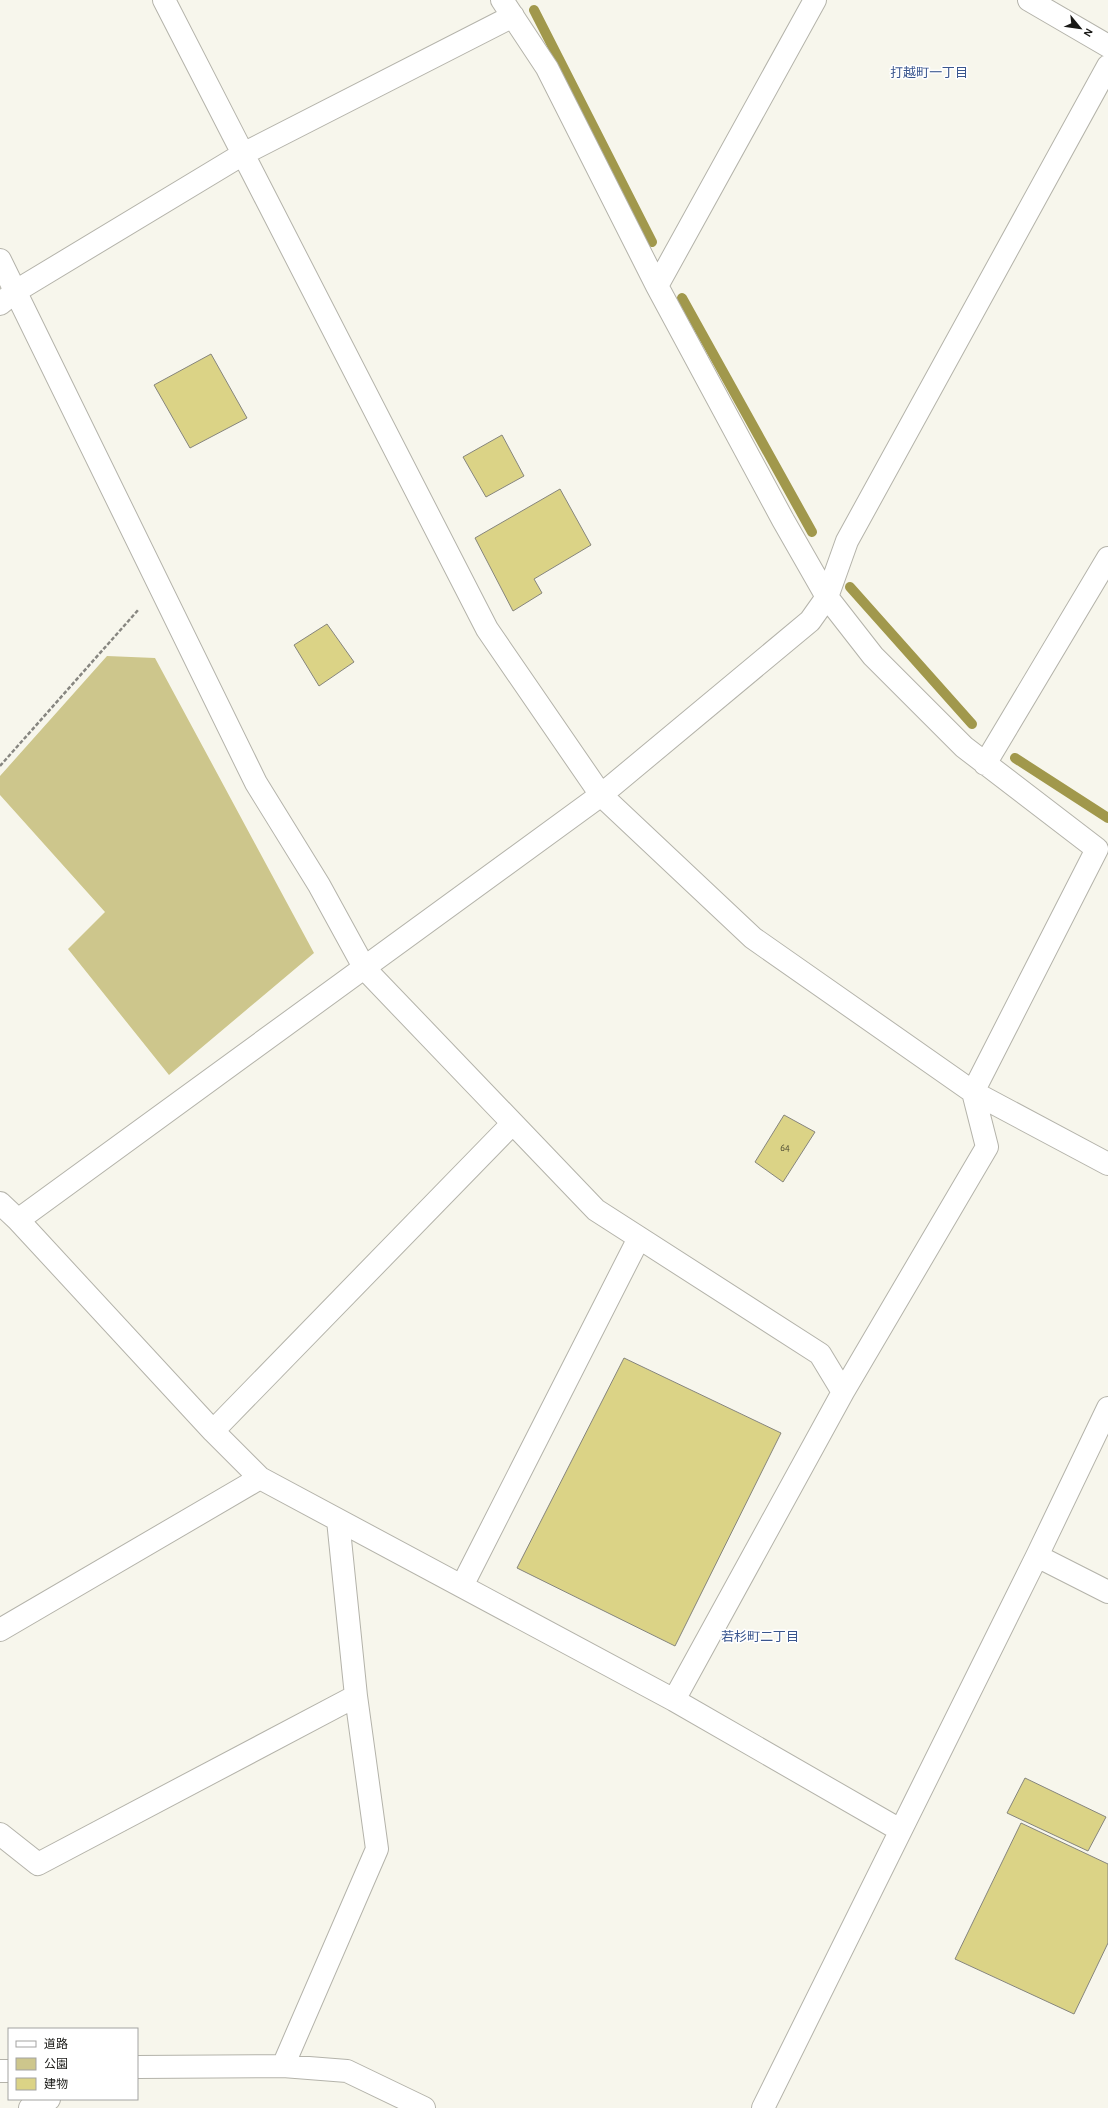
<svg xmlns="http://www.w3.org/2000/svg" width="1108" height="2108" viewBox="0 0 1108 2108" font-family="'Alegreya Sans','Noto Sans JP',sans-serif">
<rect width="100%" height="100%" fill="#f7f6ec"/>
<path fill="#cdc68c" d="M107,656L155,658L314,953L169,1075L68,949L105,912L0,795V776Z"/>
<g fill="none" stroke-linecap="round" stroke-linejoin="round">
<path stroke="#a1984c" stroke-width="10" d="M534,10L652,242
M682,298L812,532
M850,587L972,724
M1015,758L1108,818"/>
</g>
<path fill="#dbd386" stroke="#86857c" d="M211,354L247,418L190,448L154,385Z
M502,435L524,476L486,497L463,457Z
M560,489L591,545L534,579L542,593L513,611L475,538Z
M327,624L354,662L319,686L294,645Z
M784,1115L815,1132L783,1182L755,1162Z
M624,1358L781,1433L675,1646L517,1568Z
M1025,1778L1106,1817L1088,1851L1007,1813Z
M1021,1823L1108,1864V1943L1074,2014L955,1959Z"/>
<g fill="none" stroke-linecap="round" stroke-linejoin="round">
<g stroke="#b4b3aa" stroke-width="24">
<path id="minor" d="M164,0L487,629L601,795L753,938L973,1092L1108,1164
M1029,0L1108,46
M0,260L256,783L319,885L365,969L596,1210L820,1354L843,1392L987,1147L973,1092L1097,849L964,747L873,656L827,597L783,520L657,286L547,68L502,0
M657,286L815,0
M0,304L16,291L243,154L513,16
M985,764L1108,558
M0,1203L18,1220L213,1431L260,1478L674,1700L900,1830
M18,1220L601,795L810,621L827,597L847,541L1108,66
M213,1431L512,1124
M1037,1556L1108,1592
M462,1586L639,1238
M0,1630L260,1478
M674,1700L843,1392
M0,1834L38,1864L356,1696L338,1520
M283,2066L377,1849L356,1696
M137,2067L283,2066L347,2071L424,2108
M0,2071H9
M30,2108L49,2099
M763,2108L1037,1556L1108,1408"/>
</g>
<path stroke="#878680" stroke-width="2.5" stroke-dasharray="4 2" stroke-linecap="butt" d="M0,766L139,609"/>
<use href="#minor" stroke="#fff" stroke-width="22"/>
</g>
<g text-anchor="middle" stroke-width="3" stroke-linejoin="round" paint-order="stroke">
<g font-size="10" fill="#4a4832">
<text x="785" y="1151">64</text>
</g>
<g font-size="13" fill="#39558e" stroke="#fff">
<text x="929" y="77">打越町一丁目</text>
<text x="760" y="1641">若杉町二丁目</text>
</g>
</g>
<rect x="8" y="2028" width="130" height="72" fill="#ffffff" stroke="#a3a3a2"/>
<rect x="16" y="2041" width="20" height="6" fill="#ffffff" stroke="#a3a3a2"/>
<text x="44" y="2048" font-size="12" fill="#191916">道路</text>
<rect x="16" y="2058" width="20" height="12" fill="#cdc68c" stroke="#a3a3a2"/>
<text x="44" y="2068" font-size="12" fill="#191916">公園</text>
<rect x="16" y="2078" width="20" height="12" fill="#dbd386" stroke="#a3a3a2"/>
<text x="44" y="2088" font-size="12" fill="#191916">建物</text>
<g transform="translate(1080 28) rotate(119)" stroke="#ffffff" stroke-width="3" paint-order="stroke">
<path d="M0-3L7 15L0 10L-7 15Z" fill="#191916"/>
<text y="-6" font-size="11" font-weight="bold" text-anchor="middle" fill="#191916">N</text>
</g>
</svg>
